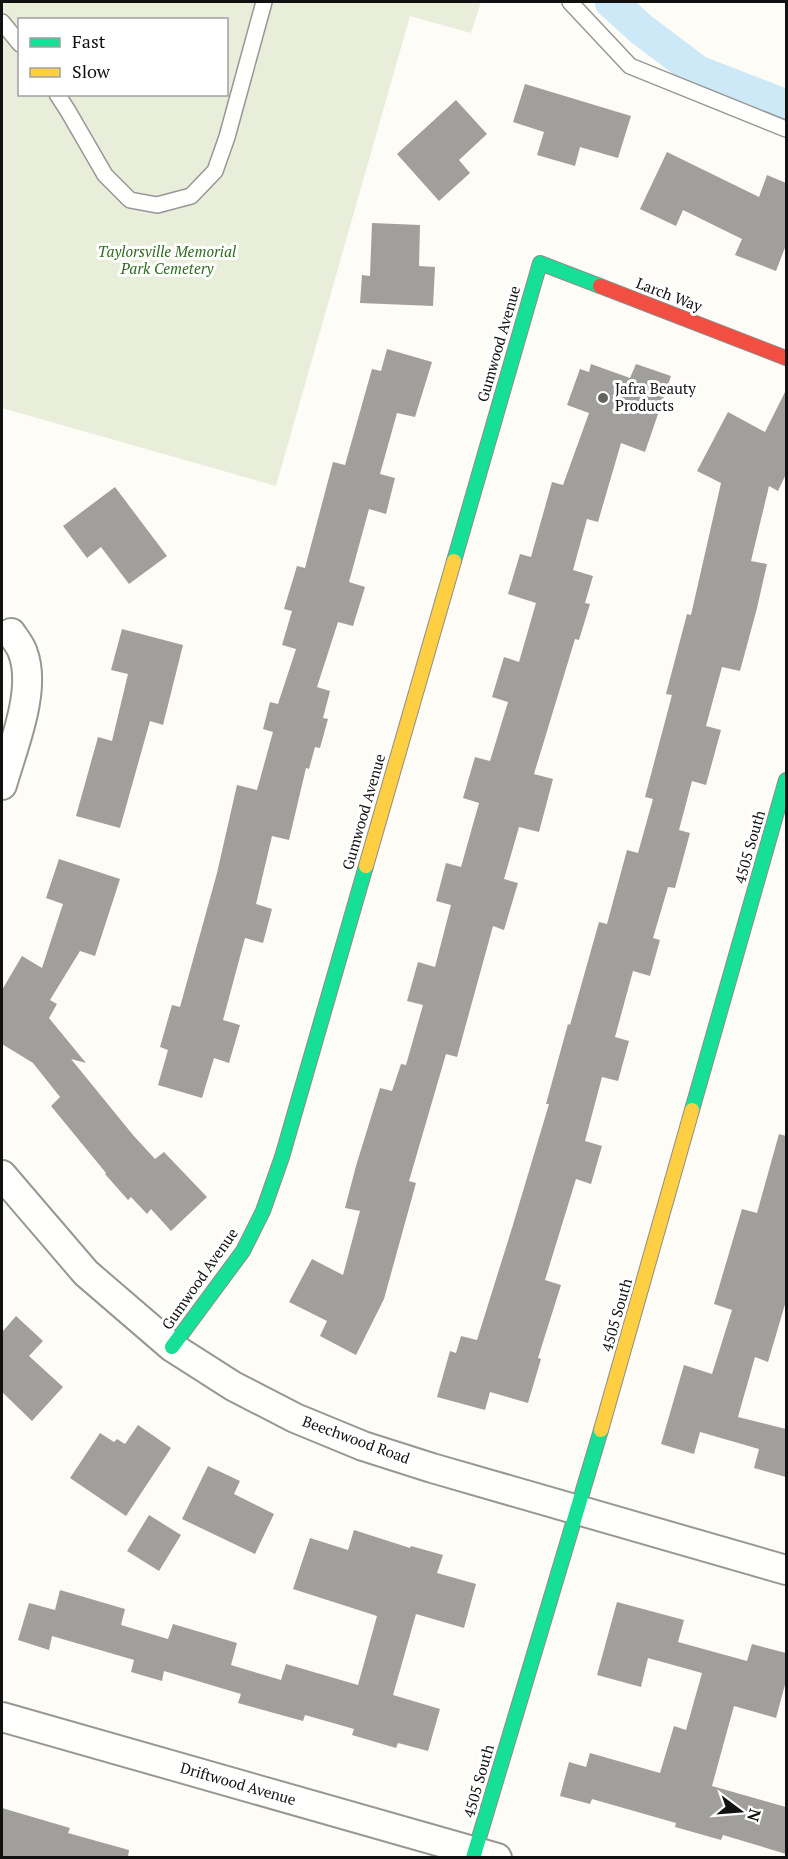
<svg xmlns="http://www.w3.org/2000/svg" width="788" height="1859" viewBox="0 0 788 1859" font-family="'PT Serif',serif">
<rect width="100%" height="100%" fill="#fdfcf7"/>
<path fill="#e9eedb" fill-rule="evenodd" d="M2,2H481L471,33L410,16L276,486L2,408ZM20,20H226V94H20Z"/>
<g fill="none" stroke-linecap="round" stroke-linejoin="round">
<path stroke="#cde8f7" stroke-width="33" d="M611,2L641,29L698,72L786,106"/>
</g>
<path fill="#a19f9c" d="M525,84L631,116L618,158L580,147L575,166L537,155L544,132L513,122Z
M456,100L487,134L459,160L470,173L439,201L397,154Z
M667,152L759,197L767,175L786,183V245L776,271L735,255L742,239L683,210L676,226L640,209Z
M372,223L420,225L419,266L435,267L433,306L360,303L362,275L370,276Z
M387,349L432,362L415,417L397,413L380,474L395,478L386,514L369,509L349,582L365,587L353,626L338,622L317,687L330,691L323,718L328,719L320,748L315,747L309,769L306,768L289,840L272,836L256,904L272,909L263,943L245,938L223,1020L240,1025L229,1063L214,1058L202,1098L158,1085L168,1050L160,1047L172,1005L180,1007L217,873L237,785L257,790L273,732L263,729L270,702L278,704L296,649L282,645L292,611L284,609L297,566L305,568L333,462L345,465L372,369L381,371Z
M591,364L630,378L636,364L671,376L645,452L621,443L598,522L587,519L573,570L593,576L585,603L590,604L579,640L575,639L534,774L553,779L539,832L519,827L504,879L518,883L504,930L493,926L457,1057L446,1054L409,1181L416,1183L384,1299L356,1355L320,1336L327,1321L289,1302L312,1259L343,1275L360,1211L345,1208L356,1166L380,1088L392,1091L401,1064L406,1065L423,1005L407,1001L418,962L435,967L451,905L436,901L446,863L461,867L479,803L463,798L475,757L490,761L508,702L492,697L504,657L519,662L536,603L508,594L520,554L531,557L552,482L563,485L589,413L567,405L580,369L589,372Z
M786,390V474L778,491L769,486L751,561L767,564L757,608L740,671L722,667L706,726L721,730L706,785L692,781L679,830L690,833L675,888L668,887L653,938L660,940L650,976L633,971L615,1037L629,1041L618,1081L602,1077L585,1141L602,1146L591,1184L576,1179L545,1280L561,1285L538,1358L541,1359L528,1403L490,1392L485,1410L437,1397L450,1351L456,1353L461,1336L477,1340L512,1228L549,1104H546L568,1024L570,1025L599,922L607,924L627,850L638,853L653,799L645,797L672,695L666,694L687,614L691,615L721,483L697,471L728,412L765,432Z
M115,487L167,556L129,584L101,547L87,558L63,526Z
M122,629L183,645L163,725L150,721L120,828L76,816L98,737L112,741L128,674L111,670Z
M59,859L120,879L95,956L80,951L50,1000L57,1004L49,1018L86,1063L71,1059L133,1135L155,1159L164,1152L207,1197L171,1231L151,1209L147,1214L131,1197L128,1200L105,1174L106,1173L51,1106L60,1097L33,1063L2,1044V990L22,956L42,968L63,904L46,898Z
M779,1134L786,1136V1301L768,1362L755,1357L738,1417L786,1429V1477L754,1468L759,1449L700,1432L694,1454L661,1444L684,1365L712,1374L732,1310L714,1304L742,1209L757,1213Z
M16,1316L43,1341L29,1356L63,1387L32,1421L2,1392V1330L3,1331Z
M138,1425L171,1448L126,1516L70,1478L100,1433L114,1442L117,1439L125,1444Z
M208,1466L240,1481L234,1494L274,1514L255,1554L182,1519Z
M149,1515L181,1535L159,1571L127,1551Z
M354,1530L410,1548L411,1546L443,1555L437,1573L476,1584L464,1628L416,1614L393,1695L440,1709L428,1751L398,1743L396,1748L352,1735L354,1729L305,1715L303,1721L238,1703L241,1694L164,1671L162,1681L131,1672L134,1660L52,1636L49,1650L18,1640L29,1603L55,1610L60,1590L125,1609L121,1625L168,1639L173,1624L237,1643L231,1665L281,1680L286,1664L358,1685L377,1616L293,1589L310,1538L348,1550Z
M617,1602L684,1620L678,1642L747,1661L752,1644L786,1653V1681L776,1718L734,1706L712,1786L786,1807V1854L723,1835L721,1840L675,1827L676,1823L592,1799L590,1804L560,1796L569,1762L586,1767L590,1753L660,1773L674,1726L686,1730L702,1673L648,1658L641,1687L597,1675Z
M2,1808L70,1828L68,1833L129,1850L128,1857H2Z"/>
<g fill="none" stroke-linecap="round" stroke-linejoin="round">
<g stroke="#979795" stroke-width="18">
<path id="lane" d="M570,2L630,66L786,129
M2,22L20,44
M57,94L68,111L105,175L130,200L157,205L191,196L215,171L227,137L264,2"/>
</g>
<g stroke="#979795" stroke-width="32">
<path id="street" d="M2,785C12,749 37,691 23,653C21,646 15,639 11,633
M2,1175L86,1273L172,1347L233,1386L295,1418L363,1446L432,1468L786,1570
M2,1717L497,1858"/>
</g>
<g stroke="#8e8d8b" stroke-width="16">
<path id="fast" d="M454,561L540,263L600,286
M692,1110L786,780
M172,1347L243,1251L263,1211L282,1157L366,866
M473,1858L601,1430"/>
</g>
<g stroke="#8e8d8b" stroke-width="16">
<path id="slow" d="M366,866L454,561
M601,1430L692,1110"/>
</g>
<g stroke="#8e8d8b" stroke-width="16">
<path id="jam" d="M600,286L786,358"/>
</g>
<use href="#lane" stroke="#fffffe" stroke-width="15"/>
<use href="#street" stroke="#fffffe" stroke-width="28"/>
<use href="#fast" stroke="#16e098" stroke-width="14"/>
<use href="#slow" stroke="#ffcf43" stroke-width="14"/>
<use href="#jam" stroke="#f24e42" stroke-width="14"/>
</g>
<circle fill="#646362" stroke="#fff" stroke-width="2" cx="603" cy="398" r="6"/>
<g text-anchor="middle" stroke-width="6" stroke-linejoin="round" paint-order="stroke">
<g font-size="15" font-style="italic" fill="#2f6b1f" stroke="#fff">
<text x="167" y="257">Taylorsville Memorial<tspan x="167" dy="17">Park Cemetery</tspan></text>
</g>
<g font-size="15" fill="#111" stroke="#fff">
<text transform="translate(669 295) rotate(21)" y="5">Larch Way</text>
<text transform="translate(499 344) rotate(-74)" y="5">Gumwood Avenue</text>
<text transform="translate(364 812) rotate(-74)" y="5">Gumwood Avenue</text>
<text transform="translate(750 847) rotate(-74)" y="5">4505 South</text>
<text transform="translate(200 1279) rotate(-55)" y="5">Gumwood Avenue</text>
<text transform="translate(617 1315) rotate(-74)" y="5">4505 South</text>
<text transform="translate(356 1440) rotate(20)" y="5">Beechwood Road</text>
<text transform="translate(479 1781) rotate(-74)" y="5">4505 South</text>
<text transform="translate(238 1784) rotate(16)" y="5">Driftwood Avenue</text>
</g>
<g font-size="15" fill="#111" stroke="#fff" text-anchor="start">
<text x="615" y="394">Jafra Beauty<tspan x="615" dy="17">Products</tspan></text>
</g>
</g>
<rect width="788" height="1859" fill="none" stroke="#111111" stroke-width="6"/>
<rect x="18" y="18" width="210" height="78" fill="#ffffff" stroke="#a0a0a0" stroke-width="1.5"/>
<rect x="30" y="38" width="30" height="9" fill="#16e098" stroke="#a0a0a0" stroke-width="1.5"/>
<text x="72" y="48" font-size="18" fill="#111111">Fast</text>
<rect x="30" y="68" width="30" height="9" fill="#ffcf43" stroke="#a0a0a0" stroke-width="1.5"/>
<text x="72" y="78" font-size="18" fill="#111111">Slow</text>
<g transform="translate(740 1811) rotate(106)" stroke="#ffffff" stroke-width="4.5" paint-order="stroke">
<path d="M0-4.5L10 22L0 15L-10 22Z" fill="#111111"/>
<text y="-9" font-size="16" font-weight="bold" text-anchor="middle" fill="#111111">N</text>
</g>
</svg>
